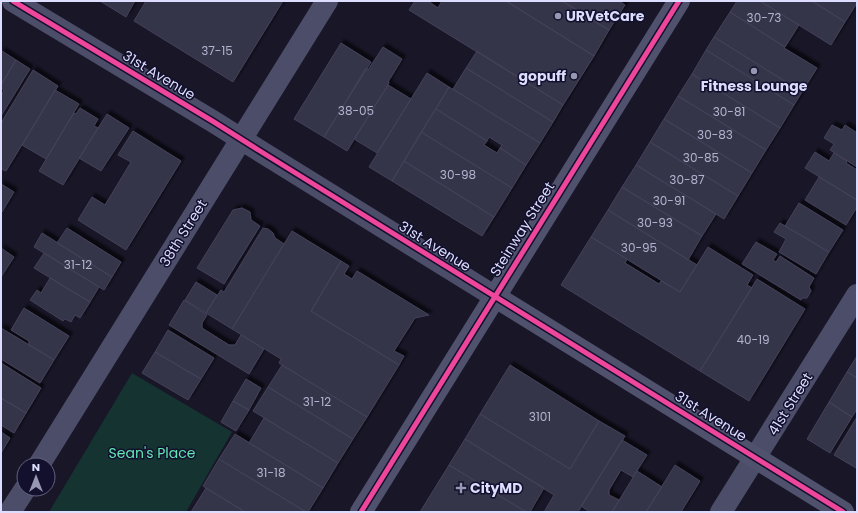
<svg xmlns="http://www.w3.org/2000/svg" width="858" height="513" viewBox="0 0 858 513" font-family="Poppins,sans-serif">
<defs>
<filter id="shadow"><feDropShadow dx="3.5" dy="-3.5" stdDeviation="1" flood-color="#0009"/></filter>
</defs>
<rect width="100%" height="100%" fill="#181627"/>
<path fill="#143331" d="M132,373L232,432L186,512H49Z"/>
<path fill="#363548" stroke="#43415a" filter="url(#shadow)" d="M100,1H135L126,17Z
M146,1H283L233,82L134,21Z
M415,1H428L438,8L442,1H506L594,56L563,105L409,10Z
M506,1H562L609,30L594,56Z
M562,1H619L625,5L609,30Z
M737,1H760L799,25L785,47L730,12Z
M760,1H812L845,22L831,45Z
M812,1H857V3L845,22Z
M730,12L785,47L784,48L817,68L802,92L714,37Z
M714,37L802,92L794,105L706,50Z
M341,43L371,62L324,137L294,119Z
M383,47L402,59L388,82H389L388,85L347,151L324,137L366,68L368,70Z
M706,50L794,105L780,128L692,74Z
M2,51L16,60L1,85V53Z
M477,51L563,105L553,122L466,68Z
M16,60L30,69L1,116V96L4,90L1,88V85Z
M466,68L553,122L540,143L453,89Z
M33,70L58,86L6,171L1,169V123Z
M427,73L449,87L392,181L369,167Z
M692,74L780,128L766,150L678,96Z
M388,85L411,99L377,153L354,139Z
M449,87L540,143L526,165L500,148L502,145L489,137L487,141L436,109Z
M55,90L79,104L46,159L22,145Z
M678,96L766,150L752,173L664,119Z
M80,108L98,119L94,126L98,128L63,185L39,171L74,113L76,114Z
M436,109L487,141L484,145L497,153L500,148L526,165L512,188L421,132Z
M107,114L129,128L101,171L79,158Z
M664,119L752,173L738,196L650,142Z
M832,125L842,130L845,125L857,133V167L830,150L834,144L824,138Z
M133,131L181,161L126,250L78,220L92,197L105,205L131,162L118,155Z
M421,132L512,188L494,217L404,161Z
M650,142L738,196L724,219L636,165Z
M815,152L829,161L834,153L847,161L846,163L857,170V200L805,168Z
M404,161L494,217L482,236L392,181Z
M636,165L716,214L702,236L622,187Z
M819,177L857,200V207L846,225L805,200Z
M1,184L14,192L2,212L1,211Z
M622,187L702,236L688,260L608,210Z
M799,203L843,230L829,252L785,226Z
M242,208L250,212L251,220L260,226L224,284L197,268L233,210Z
M608,210L697,265L680,292L591,237Z
M780,223L829,252L816,274L779,252L786,239L774,232Z
M67,228L121,262L112,277L57,243Z
M263,228L268,229L273,233L275,238L284,244L232,329L206,313L221,290L224,292Z
M292,231L341,261L311,311L399,365L367,417L282,365L279,363L281,359L232,329Z
M42,233L112,277L104,290L34,247Z
M591,237L627,259L625,263L659,284L661,281L680,292L708,247L753,275L747,285L752,288L700,371L561,285Z
M756,242L777,254L773,260L776,262L780,256L814,278L809,287L811,291L807,298H802L801,300L742,264Z
M1,248L14,257L1,277Z
M44,253L99,287L90,302L34,268Z
M341,261L349,266L344,274L352,279L357,271L429,315L415,318L394,351L404,356L399,365L311,311Z
M50,278L90,302L80,318L75,315L71,322L65,319L63,321L30,300L37,290L41,293Z
M757,279L805,309L749,401L700,371Z
M196,282L217,295L206,313L185,300Z
M184,300L207,315L202,323V328L229,345H235L241,335L264,349L249,374L169,325Z
M24,308L69,336L54,360L29,345V341L11,330Z
M1,328L54,360L40,383L1,359Z
M168,330L214,358L201,379L155,352Z
M155,352L201,379L188,400L142,373Z
M857,356V378L847,372Z
M1,363L41,388L26,413L1,398Z
M282,365L367,417L353,439L268,387Z
M510,365L599,421L570,469L480,414Z
M847,372L857,378V409L852,417L829,402Z
M246,379L261,388L249,410L233,401Z
M268,387L353,439L338,463L253,411Z
M1,398L26,413L14,433L1,425Z
M233,401L249,410L236,431L221,422Z
M829,402L852,417L830,453L807,439Z
M480,414L570,469L599,421L625,436L578,512H544L554,495L465,439Z
M857,417V466L856,468L834,455Z
M264,418L338,463L323,488L249,443Z
M1,432L10,438L1,453Z
M235,434L323,488L308,512H306L219,459Z
M465,439L544,488L530,512H526L449,465Z
M622,440L647,455L633,477L621,470L609,490V495L619,500L612,512H590L581,506Z
M219,459L306,512H245L203,486Z
M449,465L526,512H420Z
M675,465L700,481L681,512H646Z
M637,471L662,487L646,512H612Z
M206,488L245,512H191Z"/>
<g fill="none" stroke-linecap="round" stroke-linejoin="round">
<path stroke="#4c4d68" stroke-width="22" d="M13,1L214,122L260,151L494,296
M39,465L327,1
M10,512L25,489
M721,512L857,295"/>
<path stroke="#50526d" stroke-width="22" d="M494,296L843,512
M361,512L679,1"/>
<g stroke="#12102d" stroke-width="8">
<path id="cycleway" d="M13,1L214,122L260,151L843,512
M361,512L679,1"/>
</g>
<use href="#cycleway" stroke="#ed469a" stroke-width="5"/>
</g>
<g fill="#9897b3" stroke="#12102d" stroke-width="1.5">
<circle cx="558" cy="16" r="4"/>
<circle cx="754" cy="71" r="4"/>
<circle cx="574" cy="76" r="4"/>
<path d="M459 482h4v4h4v4h-4v4h-4v-4h-4v-4h4z"/>
</g>
<g text-anchor="middle" stroke-width="3" stroke-linejoin="round" paint-order="stroke">
<g font-size="12" fill="#b3b3d1">
<text x="764" y="22">30-73</text>
<text x="217" y="55">37-15</text>
<text x="356" y="115">38-05</text>
<text x="729" y="116">30-81</text>
<text x="715" y="139">30-83</text>
<text x="701" y="162">30-85</text>
<text x="458" y="179">30-98</text>
<text x="687" y="184">30-87</text>
<text x="669" y="205">30-91</text>
<text x="655" y="227">30-93</text>
<text x="639" y="252">30-95</text>
<text x="78" y="269">31-12</text>
<text x="753" y="344">40-19</text>
<text x="317" y="406">31-12</text>
<text x="540" y="421">3101</text>
<text x="271" y="477">31-18</text>
</g>
<g font-size="14" font-weight="bold" fill="#ddf" stroke="#12102d" text-anchor="start">
<text x="566" y="21">URVetCare</text>
<text x="566" y="81" text-anchor="end">gopuff</text>
<text x="754" y="91" text-anchor="middle">Fitness Lounge</text>
<text x="470" y="493">CityMD</text>
</g>
<g font-size="14" fill="#ddf" stroke="#12102d">
<text transform="translate(159 75) rotate(31)" y="5">31st Avenue</text>
<text transform="translate(522 229) rotate(-58)" y="5">Steinway Street</text>
<text transform="translate(183 233) rotate(-58)" y="5">38th Street</text>
<text transform="translate(435 246) rotate(32)" y="5">31st Avenue</text>
<text transform="translate(790 404) rotate(-58)" y="5">41st Street</text>
<text transform="translate(711 416) rotate(32)" y="5">31st Avenue</text>
</g>
<g font-size="14" fill="#60e7b5" stroke="#12102d">
<text x="152" y="458">Sean's Place</text>
</g>
</g>
<rect width="858" height="513" fill="none" stroke="#ddddff" stroke-width="4"/>
<g transform="translate(36 477)"><circle r="19" fill="#12102d" stroke="#636281"/>
<path d="M0-3L7 15L0 10L-7 15Z" fill="#9897b3"/>
<text y="-6" font-size="11" font-weight="bold" text-anchor="middle" fill="#ddddff">N</text>
</g>
</svg>
